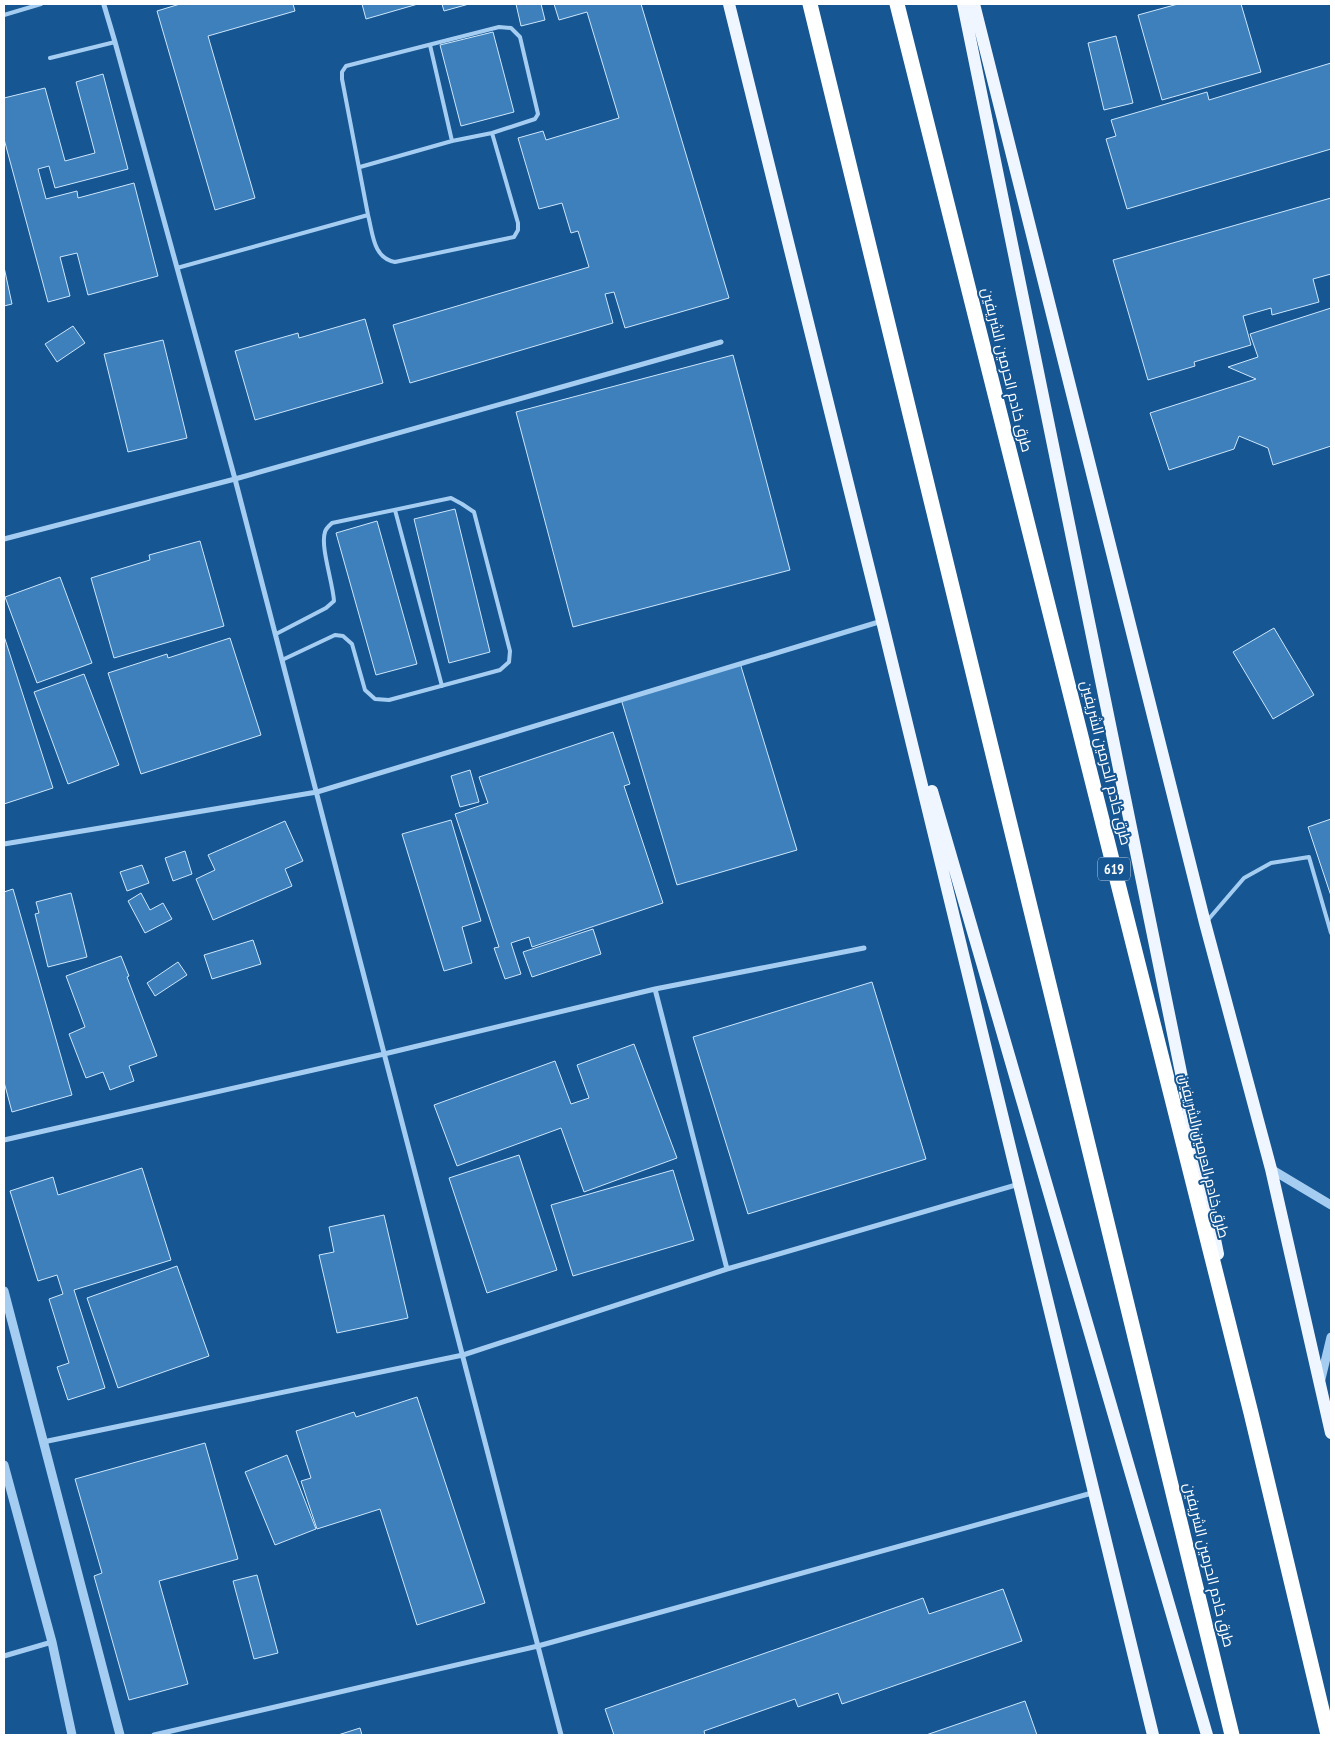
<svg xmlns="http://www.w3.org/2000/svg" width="1335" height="1739" viewBox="0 0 1335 1739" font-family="'PT Sans Narrow',Cairo,sans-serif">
<rect width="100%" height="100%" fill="#165693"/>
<path fill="#3e80bb" stroke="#cce6fc" d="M180,4H293L295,11L208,36L255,198L215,210L157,11Z
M362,4H418L366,19Z
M442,4H469L444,11Z
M516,4H541L545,20L521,26Z
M554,4H641L729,298L625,328L614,292L605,294L613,323L410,383L393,325L589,267L578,231L571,233L562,203L539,209L518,138L543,131L546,140L619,118L587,12L559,20Z
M1178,4H1241L1261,72L1162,100L1138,15Z
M493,32L514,112L461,126L440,45Z
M1116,36L1133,103L1104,110L1088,43Z
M1331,63V149L1127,209L1106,139L1116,136L1111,120L1207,92L1209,100Z
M103,74L128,169L55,188L49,166L38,169L46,199L77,191L78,198L134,183L158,276L88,295L77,253L60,257L70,296L48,302L4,139V98L45,88L65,161L95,153L76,82Z
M1331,198V274L1313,279L1319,302L1272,315L1271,308L1243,316L1251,345L1194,362L1195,366L1148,380L1113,260Z
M4,267L12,304L4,306Z
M1331,308V446L1273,465L1268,448L1239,436L1234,449L1169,470L1150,413L1256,379L1228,367L1258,357L1250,334Z
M365,319L383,383L255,420L235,351L298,333L299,338Z
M73,326L85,343L57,362L45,344Z
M163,340L187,438L128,452L104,354Z
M733,355L790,570L573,627L516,412Z
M455,509L490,652L449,663L414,519Z
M377,521L417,664L376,675L336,533Z
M200,541L224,626L114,658L91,578L150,560L149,555Z
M60,577L92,663L37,683L5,597Z
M1274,628L1314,695L1273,719L1233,652Z
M4,636L53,788L4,804Z
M230,638L261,735L141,774L108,673L167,654L168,658Z
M740,663L797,850L677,885L621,699Z
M84,674L119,765L68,784L34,692Z
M613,732L630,784L624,786L663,903L532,947L529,937L511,943L521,974L505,979L494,948L499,947L455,814L488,803L479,777Z
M470,770L479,802L460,807L451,776Z
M1331,819V896L1308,827Z
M451,820L481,921L462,927L472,963L444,971L402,834Z
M285,821L303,861L285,869L292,886L213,920L196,879L215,870L208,855Z
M185,851L192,874L173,881L165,858Z
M142,865L149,883L127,891L120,872Z
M13,889L72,1095L12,1112L4,1082V892Z
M71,893L87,957L48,967L35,914L39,913L36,902Z
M141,893L150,910L163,903L172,919L145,933L128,901Z
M593,929L601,954L532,977L523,952Z
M253,940L261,964L212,979L204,955Z
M121,956L129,976L127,977L157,1056L129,1066L134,1081L110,1090L103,1072L86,1078L69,1034L85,1027L66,976Z
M178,962L187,975L155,996L147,983Z
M872,982L926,1159L748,1214L693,1037Z
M634,1044L677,1158L584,1192L561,1128L457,1166L434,1105L555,1061L571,1104L589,1098L577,1065Z
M519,1155L557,1270L487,1293L449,1178Z
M142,1168L171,1260L74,1290L105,1388L68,1400L57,1367L69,1363L49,1299L63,1294L57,1275L38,1281L10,1191L53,1177L58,1195Z
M673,1170L694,1240L573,1276L551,1205Z
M384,1215L408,1318L337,1333L319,1255L334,1252L329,1227Z
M177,1266L209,1356L118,1388L87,1298Z
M417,1397L485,1603L417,1625L380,1509L317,1529L301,1481L311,1478L296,1431L354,1412L356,1417Z
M205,1443L238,1559L159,1581L188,1684L129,1700L94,1576L102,1573L75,1479Z
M287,1455L316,1529L275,1545L245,1472Z
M257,1575L278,1653L254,1659L233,1581Z
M1003,1589L1022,1641L842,1704L838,1693L798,1707L795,1699L704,1731L705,1735H614L605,1709L923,1598L929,1614Z
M1025,1701L1037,1735H926Z
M360,1728L362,1735H338Z"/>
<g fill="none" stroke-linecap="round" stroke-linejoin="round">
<path stroke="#a5cdf1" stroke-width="4" d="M4,15L41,4
M430,45L452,141
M50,58L115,42
M368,215C373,234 373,258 395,262L514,237L518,230V223L492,133
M177,268L368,215L342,79V72L346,66L499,27L511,28L520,37L538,114L535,119L492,133L452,141L360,167
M395,510L442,686
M276,634L326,608L334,601C333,583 320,546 325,532C326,528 329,526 332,523L451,498L462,504L474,512L510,651L509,662L500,670L389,700L375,699L365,690L352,644L343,636L335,635L282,660
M1207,921L1244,878L1271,863L1309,857L1331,933"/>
<path stroke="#a5cdf1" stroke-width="5" d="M104,5L115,42L235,479L561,1735
M4,539L235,479L721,342
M4,844L317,792L882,621
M655,989L727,1269
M4,1140L384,1054L655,989L864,948
M43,1442L463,1355L727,1269L1019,1184
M4,1656L52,1642
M154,1735L538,1646L1092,1493"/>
<path stroke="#a5cdf1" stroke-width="9" d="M1271,1169L1331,1205
M4,1291L120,1735
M1321,1379L1331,1337
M4,1465L52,1642L72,1735"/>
<path stroke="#eff6ff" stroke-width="12" d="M729,4L882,621L1153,1735
M963,4L1218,1254
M974,4L1205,923L1271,1169L1331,1433
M932,791L1207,1735"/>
<path stroke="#fff" stroke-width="15" d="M810,4L1232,1735
M897,4L1251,1413L1328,1735"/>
</g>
<g text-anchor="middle" stroke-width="4" stroke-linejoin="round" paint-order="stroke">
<rect fill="#165693" stroke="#b9ccdf" stroke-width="1" x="1098" y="857.5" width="32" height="23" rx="4"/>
<g font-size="14" font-weight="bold" fill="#fff">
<text x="1114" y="874">619</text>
</g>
<g font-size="15" fill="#fff" stroke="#165693">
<text transform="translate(1007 370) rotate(76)" y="5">طرق خادم الحرمين الشريفين</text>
<text transform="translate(1106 763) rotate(76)" y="5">طرق خادم الحرمين الشريفين</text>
<text transform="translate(1204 1156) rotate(76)" y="5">طرق خادم الحرمين الشريفين</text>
<text transform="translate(1209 1565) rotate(76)" y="5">طرق خادم الحرمين الشريفين</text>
</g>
</g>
<rect width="1335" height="1739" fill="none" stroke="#ffffff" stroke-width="10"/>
</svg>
